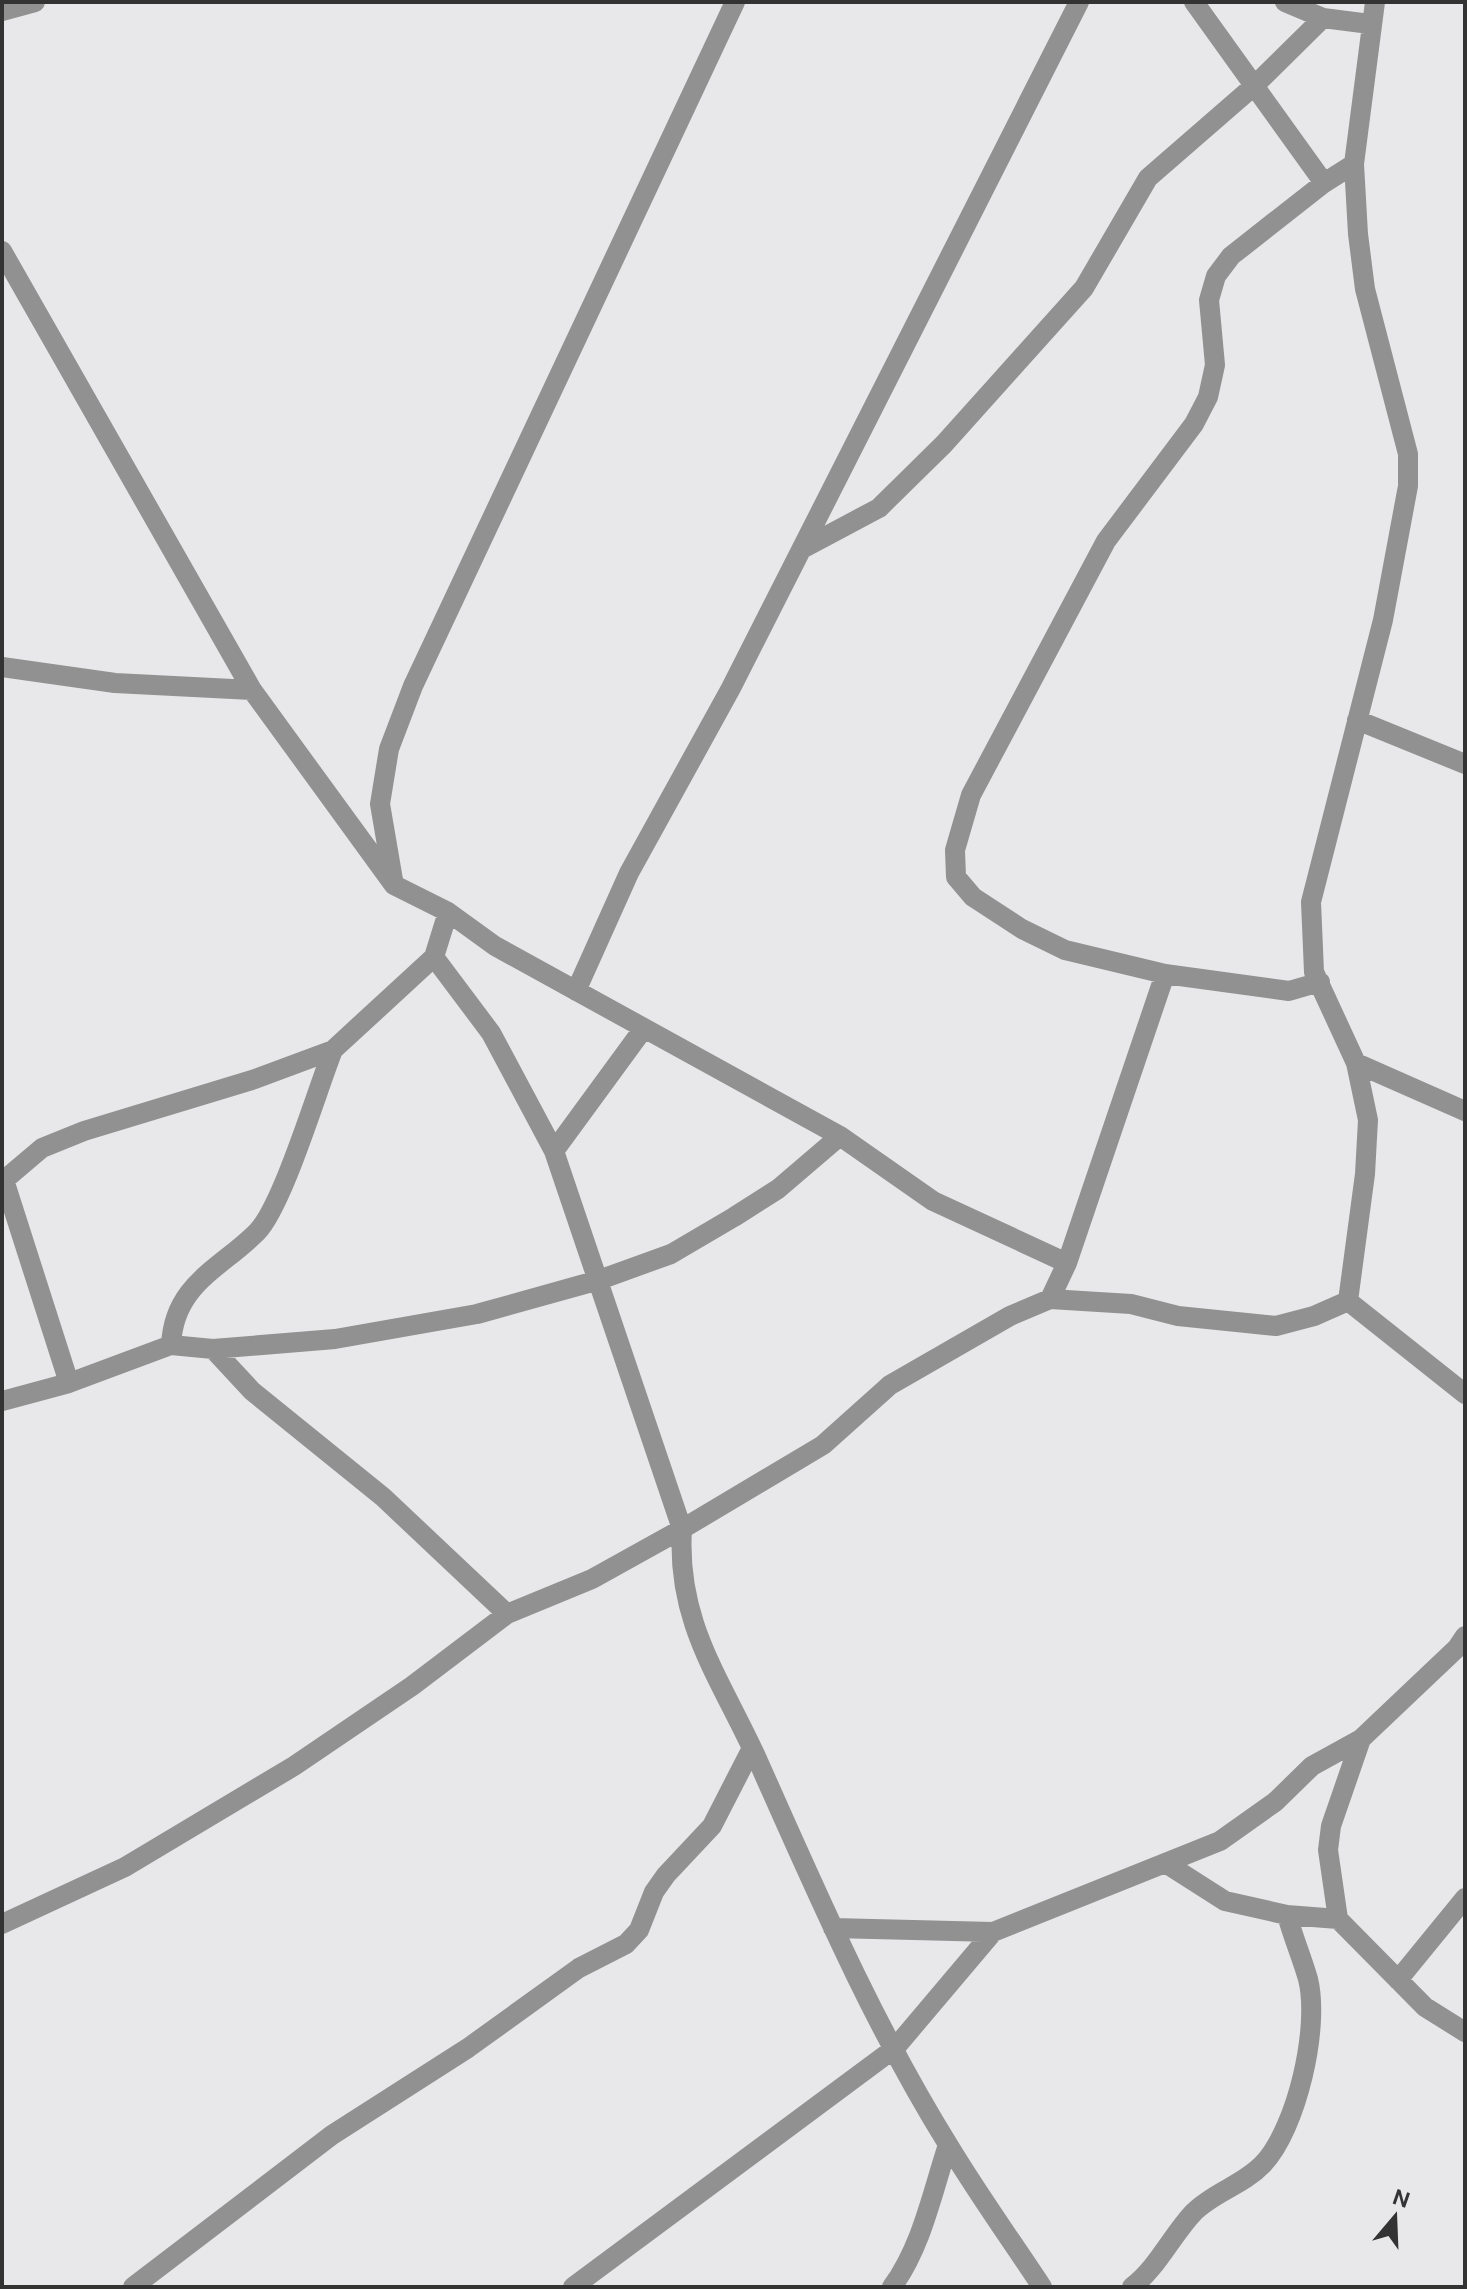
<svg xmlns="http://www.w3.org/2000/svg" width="1467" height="2289" viewBox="0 0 1467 2289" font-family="'DM Sans',sans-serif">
<rect width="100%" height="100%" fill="#e8e8ea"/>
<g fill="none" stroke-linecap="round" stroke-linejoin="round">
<path stroke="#929191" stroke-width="20" d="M1194,2L1324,183
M1285,2L1323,18L1370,24
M2,11L35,2
M2,251L252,690L394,885L448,912L495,946L840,1136L933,1201L1067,1263L1050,1299L1131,1304L1178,1316L1276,1326L1314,1316L1348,1301
M802,549L879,508L944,444L1084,288L1148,178L1255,85L1323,18
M2,667L115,683L252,690
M1357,720L1465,764
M393,880L380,804L389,749L413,686L735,2
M448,912L434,957L491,1033L554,1151L682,1529C676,1623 721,1679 758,1761C816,1891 873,2024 949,2146C978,2194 1011,2240 1042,2287
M1165,974L1065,950L1022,929L973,897L956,877L955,850L971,795L1106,541L1194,424L1208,397L1215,365L1209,300L1216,276L1231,256L1324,183L1354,164
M576,991L629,873L731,688L1079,2
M1356,1063L1465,1111
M554,1151L644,1028
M2,1182L42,1148L84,1131L255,1079L333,1050L434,957
M5,1183L69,1383
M1067,1263L1165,974L1289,991L1320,982
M1348,1301L1365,1174L1368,1120L1356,1063L1314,972L1311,902L1383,620L1408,486V454L1365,289L1358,234L1354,164L1375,2
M1348,1301L1465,1394
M171,1345C174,1284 220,1269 257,1232C283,1205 317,1090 333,1050
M213,1349L252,1391L383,1497L507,1614
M2,1401L69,1383L171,1345L213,1349L335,1339L477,1314L599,1280L671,1254L734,1217L778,1189L840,1136
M1287,1915L1338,1919L1425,2007L1465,2032
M1338,1919L1328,1850L1331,1826L1361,1739
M2,1924L125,1867L294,1766L412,1686L507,1614L592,1579L682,1529L823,1445L890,1385L1010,1316L1050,1299
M833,1928L993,1932L1220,1841L1275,1802L1312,1766L1361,1739L1457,1648L1465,1636
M1398,1980L1465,1898
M133,2287L332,2135L468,2048L579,1968L626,1944L639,1930L654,1892L666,1875L712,1826L752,1748
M573,2287L895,2048L993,1932
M892,2287C922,2246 932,2193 948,2145
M1132,2287C1158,2267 1172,2235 1194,2212C1214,2192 1243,2185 1263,2164C1297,2128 1320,2027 1308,1979C1302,1958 1293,1937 1287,1915L1225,1901L1167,1864"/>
</g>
<rect width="1467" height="2289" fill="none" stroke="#333334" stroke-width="8"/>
<g transform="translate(1395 2217) rotate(19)" stroke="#e8e8ea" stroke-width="6" paint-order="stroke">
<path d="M0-6L14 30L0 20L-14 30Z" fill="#333334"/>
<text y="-12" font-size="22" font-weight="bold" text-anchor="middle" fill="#333334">N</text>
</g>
</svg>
